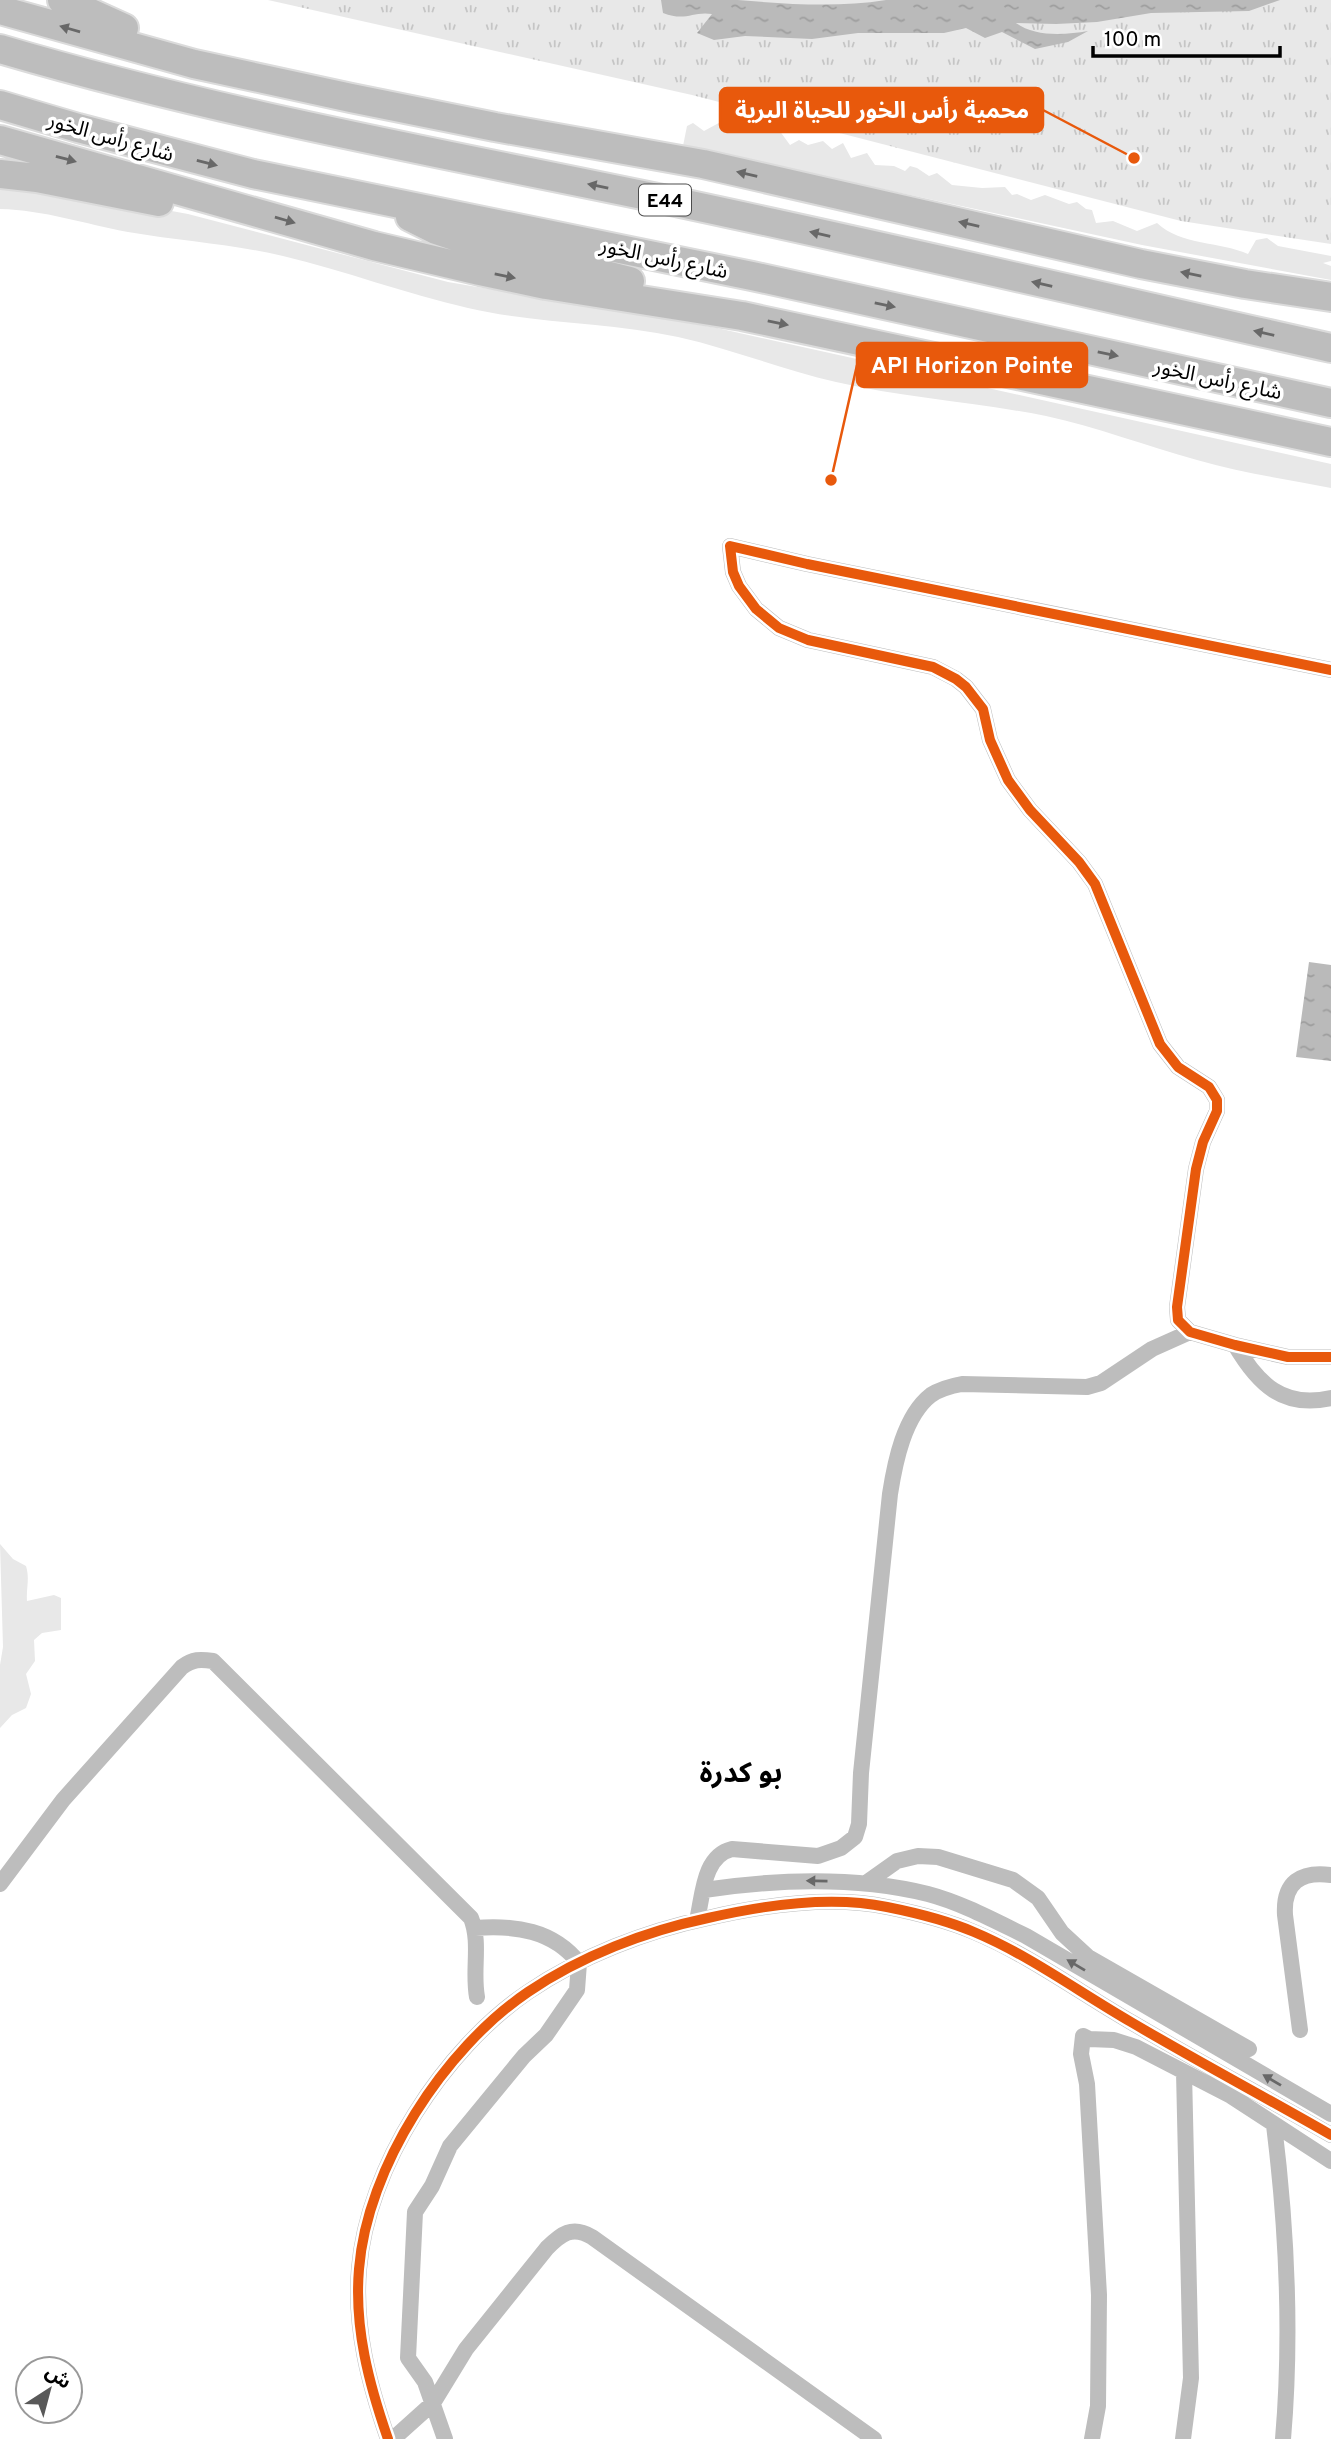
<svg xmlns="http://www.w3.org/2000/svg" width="1331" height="2439" viewBox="0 0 1331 2439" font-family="Overpass,'Noto Sans Arabic',sans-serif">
<defs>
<pattern id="park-tufts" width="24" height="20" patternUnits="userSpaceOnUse" patternTransform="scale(1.75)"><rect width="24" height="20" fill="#e8e8e8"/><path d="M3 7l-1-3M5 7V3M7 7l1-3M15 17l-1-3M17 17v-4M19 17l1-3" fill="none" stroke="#c5c5c5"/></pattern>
<pattern id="water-ripples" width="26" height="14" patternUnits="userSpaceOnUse" patternTransform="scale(1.75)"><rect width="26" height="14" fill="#bababa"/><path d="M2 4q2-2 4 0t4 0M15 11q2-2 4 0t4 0" fill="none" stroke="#9e9e9e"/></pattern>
</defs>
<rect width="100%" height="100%" fill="#fff"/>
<path fill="url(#park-tufts)" d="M268,0H1331V244L1181,221L692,95Z"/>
<path fill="#e8e8e8" d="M728,118L740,127C758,123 762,133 779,130L790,145L799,140L808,145L823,141L832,149L843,143L851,158L867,153L875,165L894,166L905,171L910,166L917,168L929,176L937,173L952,185L982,188L1005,187L1012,195L1017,194L1031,200L1045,195L1069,204L1077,202L1086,209L1092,210L1096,223L1113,221L1137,231L1157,223C1182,246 1219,241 1248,254L1256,240L1267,238L1278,246L1331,256V261L1323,263L1331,266V280L1142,245L683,146L687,126L693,123L704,131Z
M0,182L30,185L188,214L448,282L717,328L1331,464V488C1286,479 1241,473 1197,460C1146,446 1097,427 1046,416C976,402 905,398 836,382C783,370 732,349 678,337C608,322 536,324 468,308C406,294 346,271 283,256C232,244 180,241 128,232C85,224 44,210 0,209Z
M0,1544L13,1559L26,1566C30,1579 26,1588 27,1601L54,1595L61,1598V1630L42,1633L34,1640L35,1661L26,1674L31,1694L26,1708L12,1715L0,1728V1665L3,1647Z"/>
<path fill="url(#water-ripples)" d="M661,0C687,0 713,0 738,0C788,4 836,8 886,0H1280L1249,11L1151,13L1097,22L1056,24L1016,23C1035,37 1065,35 1088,31L1068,42L1035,49L1002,32L985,38L966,28L944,33H858L812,39L745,36L714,40L697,33L712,14C692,11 686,22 663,13Z
M1309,962L1331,965V1061L1296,1057Z"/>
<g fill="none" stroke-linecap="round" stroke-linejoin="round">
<g stroke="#dbdbdb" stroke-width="32">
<path id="highway" d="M62,0L124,28
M0,10L194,64L351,98L495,127L703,164L1141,264L1245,284L1331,297
M0,49C217,113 440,153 662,199C885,246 1108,298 1331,348
M0,105L78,128L253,174L752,276L1331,403
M0,140L374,246L480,271L546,285L742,316L1331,442
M0,174L37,178L159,202
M410,217L436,230L469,241L630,281"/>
</g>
<path stroke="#bdbdbd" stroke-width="16" d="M1331,670L807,564L730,546L733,572L739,586L756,609L779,628L808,640L933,667L956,679L966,687L983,709L990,740L1008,780L1030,810L1079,862L1095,884L1160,1044L1178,1067L1209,1087L1217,1100V1111L1203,1142L1196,1169L1177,1307L1178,1320L1190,1332L1235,1345L1288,1357H1331
M1235,1345C1258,1384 1283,1409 1331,1398
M866,1883L897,1861L918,1856L938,1857L1013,1880L1038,1898L1062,1933L1088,1957L1249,2049
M0,1884L63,1800L182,1667C193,1659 200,1659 213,1661L471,1918C481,1943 472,1970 477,1997
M704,1890C778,1879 854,1876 928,1894C962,1903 995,1921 1026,1936L1331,2114
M697,1920C703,1895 703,1856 732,1849L818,1856L841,1848L855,1837L859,1824L861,1773L890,1494C895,1462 904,1416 931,1395C940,1389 951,1386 962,1384L1087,1387L1101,1383L1152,1349L1190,1332
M1300,2030L1285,1915C1283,1882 1301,1871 1331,1875
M1274,2125C1287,2230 1292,2334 1283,2439
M388,2439C369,2384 354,2328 359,2269C367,2167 444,2049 528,1992C581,1956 646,1931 708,1918C764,1905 830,1895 887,1907C917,1913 946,1920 974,1932C1029,1955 1079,1992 1131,2022C1197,2061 1265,2097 1331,2135
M393,2439L433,2403L466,2349L547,2248C561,2234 572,2225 592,2237L874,2439
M445,2439L425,2382L408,2358L415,2212L432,2186L450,2146L524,2056L546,2035L577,1990L579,1963C553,1930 515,1925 475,1928
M1092,2439L1098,2406L1099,2295L1087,2084L1081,2054L1083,2036L1089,2039L1114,2040L1136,2047L1231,2096L1331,2161
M1183,2439L1191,2378L1184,2072"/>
<use href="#highway" stroke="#bdbdbd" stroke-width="28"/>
<g stroke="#fff" stroke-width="15">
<path id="cycleway" d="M1331,670L807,564L730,546L733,572L739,586L756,609L779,628L808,640L933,667L956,679L966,687L983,709L990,740L1008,780L1030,810L1079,862L1095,884L1160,1044L1178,1067L1209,1087L1217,1100V1111L1203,1142L1196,1169L1177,1307L1178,1320L1190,1332L1235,1345L1288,1357H1331
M388,2439C369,2384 354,2328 359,2269C367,2167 444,2049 528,1992C581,1956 646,1931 708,1918C764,1905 830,1895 887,1907C917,1913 946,1920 974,1932C1029,1955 1079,1992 1131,2022C1197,2061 1265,2097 1331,2135"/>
</g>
<use href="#cycleway" stroke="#e8590c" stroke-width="10"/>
</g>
<defs><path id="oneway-solid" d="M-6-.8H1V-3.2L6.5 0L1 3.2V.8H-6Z" transform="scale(1.75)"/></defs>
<g fill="#686868">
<use href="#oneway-solid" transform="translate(70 29) rotate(-164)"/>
<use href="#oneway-solid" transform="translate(66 159) rotate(15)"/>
<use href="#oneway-solid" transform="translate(207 163) rotate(14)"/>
<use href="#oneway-solid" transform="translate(747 174) rotate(-167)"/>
<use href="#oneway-solid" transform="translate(598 186) rotate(-168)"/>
<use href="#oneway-solid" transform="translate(285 220) rotate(16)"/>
<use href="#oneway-solid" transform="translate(969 224) rotate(-167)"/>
<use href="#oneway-solid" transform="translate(820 234) rotate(-167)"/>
<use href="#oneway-solid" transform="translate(1191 274) rotate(-169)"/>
<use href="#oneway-solid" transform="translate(505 276) rotate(11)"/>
<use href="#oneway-solid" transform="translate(1042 284) rotate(-167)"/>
<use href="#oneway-solid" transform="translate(885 305) rotate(12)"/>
<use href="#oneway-solid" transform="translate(778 323) rotate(12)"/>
<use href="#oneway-solid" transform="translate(1264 333) rotate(-167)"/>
<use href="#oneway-solid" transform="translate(1108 354) rotate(12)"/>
<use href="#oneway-solid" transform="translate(817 1881) rotate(-179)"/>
<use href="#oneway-solid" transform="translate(1076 1965) rotate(-149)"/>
<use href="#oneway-solid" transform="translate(1272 2080) rotate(-149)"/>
</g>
<g text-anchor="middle" stroke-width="7" stroke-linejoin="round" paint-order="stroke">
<rect fill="#fff" stroke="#4c4c4c" stroke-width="2" x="639" y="184.5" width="52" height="31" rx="5"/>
<g font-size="19" font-weight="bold" fill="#000">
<text x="665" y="207">E44</text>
</g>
<g font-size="21" fill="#000" stroke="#fff">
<text transform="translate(111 137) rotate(16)" y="7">شارع رأس الخور</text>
<text transform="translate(664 258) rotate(12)" y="7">شارع رأس الخور</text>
<text transform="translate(1218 379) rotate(12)" y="7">شارع رأس الخور</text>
</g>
<g font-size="28" font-weight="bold" fill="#000" stroke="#fff">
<text x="741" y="1782">بو كدرة</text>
</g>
</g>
<path fill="none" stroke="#e8590c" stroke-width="2.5" d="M1134 158L1043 110M831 480L857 365"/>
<g fill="#e8590c" stroke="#fff" stroke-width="2.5">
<circle cx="1134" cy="158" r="7"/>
<circle cx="831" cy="480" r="7"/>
</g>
<g fill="#e8590c" stroke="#e8590c" stroke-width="2.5">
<rect x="720" y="88" width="323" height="44" rx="7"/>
<rect x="857" y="343" width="230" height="44" rx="7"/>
</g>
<g font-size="23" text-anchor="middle" font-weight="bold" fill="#fff">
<text x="882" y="118">محمية رأس الخور للحياة البرية</text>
<text x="972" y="373">API Horizon Pointe</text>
</g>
<g transform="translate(49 2390) rotate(36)"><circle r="33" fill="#ffffff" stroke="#999999" stroke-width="2"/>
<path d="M0-5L12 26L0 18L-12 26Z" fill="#595959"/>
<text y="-10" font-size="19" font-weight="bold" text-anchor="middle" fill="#000000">ش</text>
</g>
<path d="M1093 46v10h187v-10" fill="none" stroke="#000000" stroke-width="3.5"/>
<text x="1104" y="46" font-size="21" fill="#000000" stroke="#ffffff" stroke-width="5" paint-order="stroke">100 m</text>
</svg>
